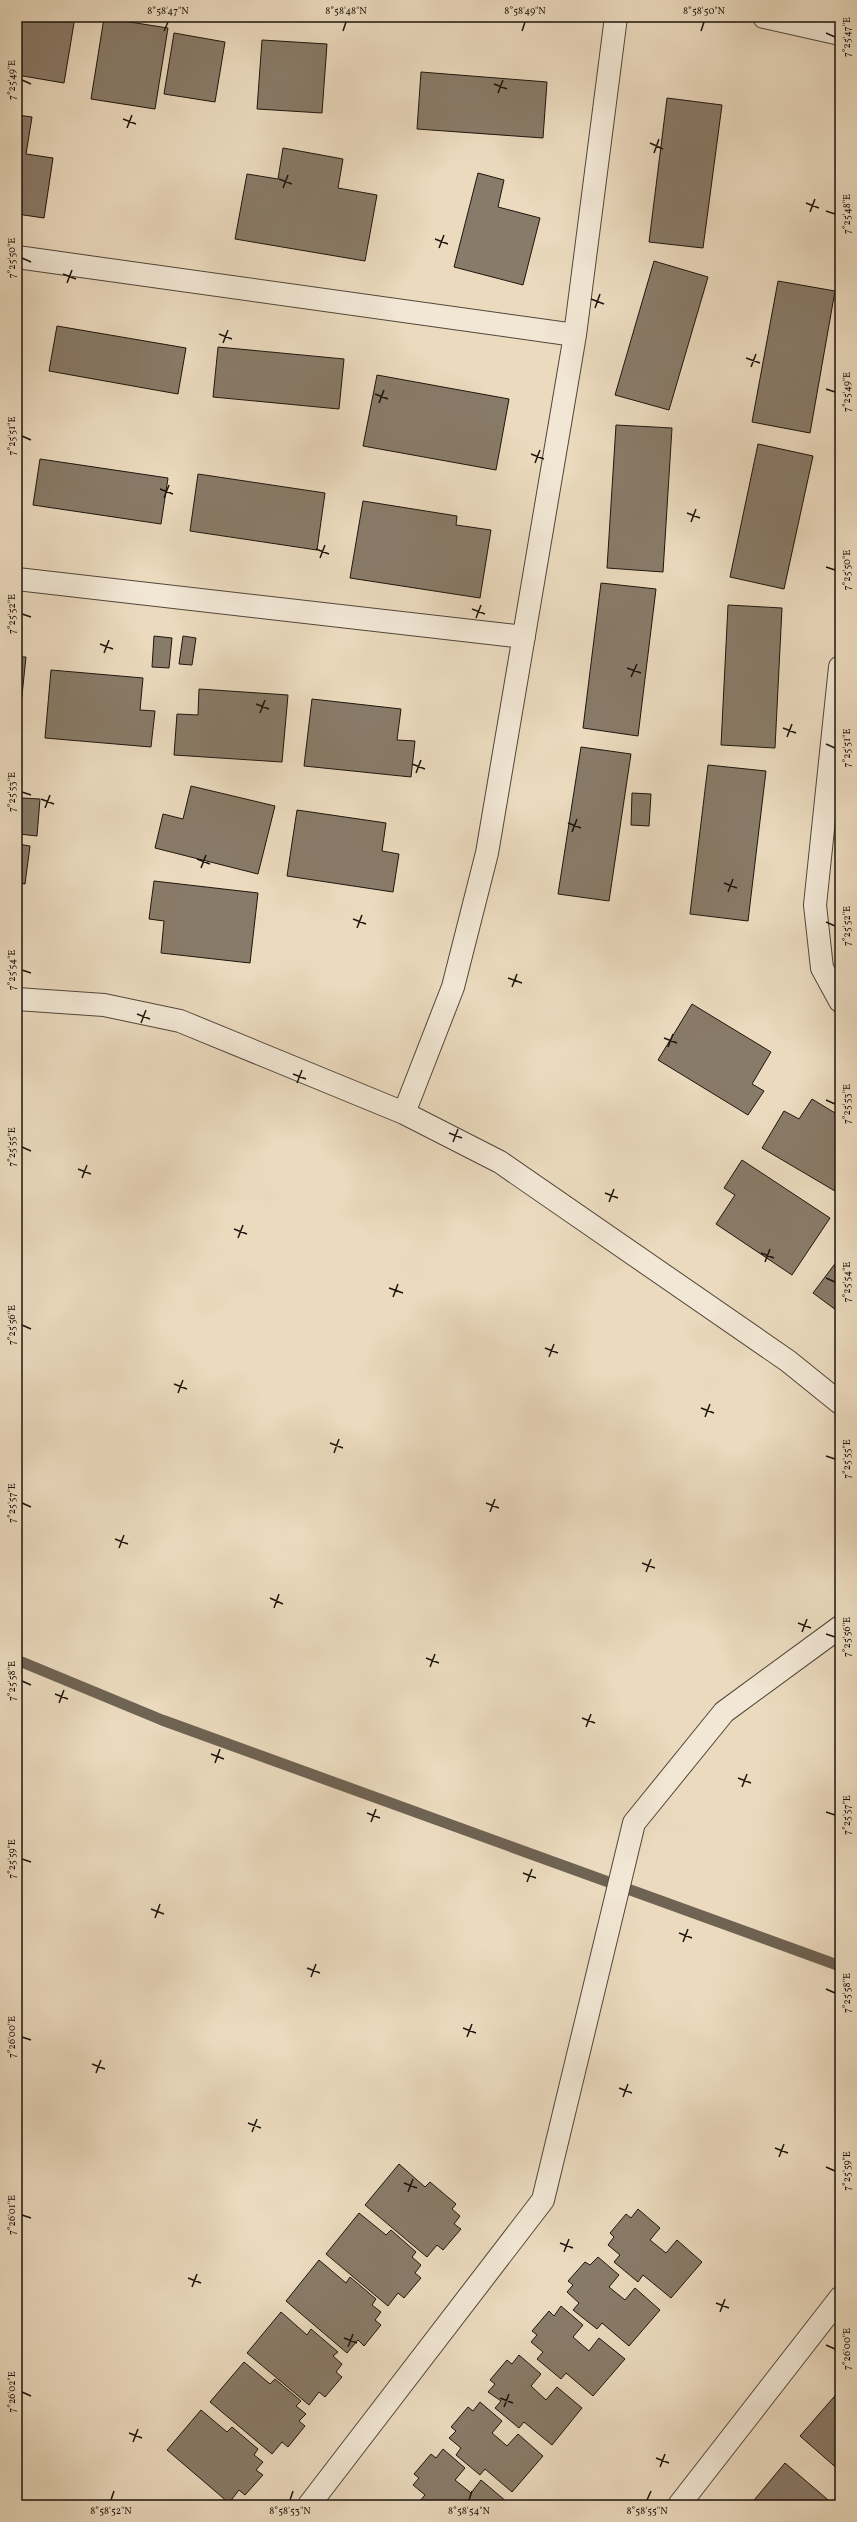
<svg xmlns="http://www.w3.org/2000/svg" width="857" height="2522" viewBox="0 0 857 2522" font-family="Vollkorn,serif">
<rect width="100%" height="100%" fill="#ebdabe"/>
<filter id="stains"><feTurbulence type="fractalNoise" baseFrequency=".005" numOctaves="4"/><feColorMatrix values="0 0 0 0 .2 0 0 0 0 .09 0 0 0 0 .02 0 0 0 .5 -.17"/></filter>
<radialGradient id="worn" r=".72"><stop offset=".6" stop-color="#630" stop-opacity="0"/><stop offset="1" stop-color="#630" stop-opacity=".3"/></radialGradient>
<g fill="none" stroke-linecap="round" stroke-linejoin="round">
<path stroke="#6f6353" stroke-width="11" d="M17,1660L162,1720L840,1966"/>
</g>
<path fill="#897b69" stroke="#1e150d" d="M17,17H75L64,83L17,75Z
M104,18L168,28L155,109L91,99Z
M174,33L225,42L215,102L164,94Z
M262,40L327,44L322,113L257,109Z
M421,72L547,82L543,138L417,129Z
M667,98L722,105L703,248L649,242Z
M17,115L32,117L26,154L53,158L44,218L17,214Z
M283,148L343,159L338,188L377,195L365,261L235,239L247,174L278,179Z
M478,173L504,180L498,207L540,218L523,285L454,267Z
M654,261L708,277L669,410L615,395Z
M778,281L835,291L810,433L752,422Z
M57,326L186,348L178,394L49,371Z
M218,347L344,359L339,409L213,397Z
M377,375L509,399L496,470L363,446Z
M616,425L672,428L663,572L607,568Z
M758,444L813,456L784,589L730,577Z
M40,459L168,478L161,524L33,505Z
M198,474L325,493L317,550L190,531Z
M363,501L457,516L456,525L491,530L480,598L350,578Z
M601,583L656,589L638,736L583,728Z
M728,605L782,608L775,748L721,745Z
M154,636L172,638L169,668L152,667Z
M183,636L196,638L192,665L179,664Z
M17,657H26L21,705H17Z
M51,670L143,678L140,710L155,711L151,747L45,738Z
M199,689L288,695L282,762L174,755L177,714L198,715Z
M312,699L401,709L397,740L415,741L411,777L304,766Z
M581,747L631,754L609,901L558,894Z
M708,765L766,771L748,921L690,914Z
M191,786L275,806L258,874L155,848L163,814L183,819Z
M632,793L651,794L649,826L631,825Z
M22,798L40,799L37,836L19,834Z
M297,810L386,823L382,851L399,854L393,892L287,876Z
M17,844L30,846L25,884L17,883Z
M154,881L258,893L250,963L161,953L164,921L149,919Z
M692,1004L771,1052L752,1084L764,1091L748,1115L658,1060Z
M812,1099L840,1116V1194L762,1148L784,1111L799,1119Z
M742,1160L830,1218L792,1275L716,1224L735,1195L724,1188Z
M840,1257V1313L813,1293Z
M399,2164L425,2187L430,2182L456,2204L452,2209L460,2216L454,2224L461,2229L443,2250L437,2245L427,2257L365,2205Z
M638,2209L660,2228L650,2240L666,2253L677,2240L702,2262L671,2298L643,2275L638,2282L614,2262L620,2255L608,2245L614,2237L610,2233L626,2214L631,2218Z
M359,2213L386,2235L391,2230L416,2252L412,2257L421,2265L415,2273L421,2278L404,2298L398,2293L388,2306L326,2254Z
M598,2257L619,2275L609,2287L625,2300L635,2288L660,2310L629,2346L602,2323L597,2329L573,2310L579,2303L567,2292L573,2285L568,2281L585,2262L590,2265Z
M319,2260L346,2283L350,2277L376,2299L372,2305L381,2312L375,2320L381,2325L364,2346L358,2340L347,2353L286,2301Z
M561,2306L583,2325L573,2337L589,2351L599,2338L625,2359L593,2396L566,2373L561,2379L537,2359L543,2352L531,2342L537,2335L532,2331L549,2311L554,2316Z
M281,2312L307,2335L311,2329L338,2352L333,2356L342,2364L336,2372L342,2377L325,2397L319,2392L309,2405L247,2353Z
M519,2355L541,2374L531,2386L546,2400L557,2387L582,2408L552,2445L524,2422L519,2428L495,2408L501,2401L488,2392L495,2384L490,2380L507,2360L512,2364Z
M244,2362L270,2384L275,2379L301,2401L296,2406L306,2414L299,2421L305,2426L288,2447L282,2442L272,2454L210,2402Z
M840,2390V2471L800,2436Z
M480,2402L502,2421L492,2433L507,2446L518,2434L543,2456L512,2492L485,2469L480,2475L456,2455L461,2448L449,2438L456,2431L451,2427L468,2407L473,2411Z
M201,2410L227,2432L232,2427L258,2449L254,2455L263,2462L256,2470L263,2475L245,2495L239,2490L229,2503L167,2450Z
M443,2449L465,2468L455,2480L471,2493L481,2480L507,2502L504,2505H423L419,2502L425,2495L413,2485L419,2478L414,2474L431,2454L436,2458Z
M785,2463L834,2505H750Z"/>
<g fill="none" stroke-linecap="round" stroke-linejoin="round">
<g stroke="#514639" stroke-width="24">
<path id="minor" d="M764,17L840,34
M17,257L575,335
M17,579L524,637
M840,667L815,905L822,968L840,1001
M17,999L104,1005L180,1021L404,1113L500,1162L788,1361L840,1403
M404,1113L453,987L487,853L575,335L616,17
M309,2505L543,2200L634,1823L724,1712L840,1627
M679,2505L840,2298"/>
</g>
<use href="#minor" stroke="#f2e7d5" stroke-width="22"/>
</g>
<path fill="none" stroke="#1e150d" stroke-width="1.5" d="M164,31L168,22M343,31L346,22M522,31L525,22M701,31L704,22M826,33L835,37M22,80L31,84M494,84L507,89M498,93L503,80M123,119L136,124M127,128L132,115M650,143L663,149M654,153L659,139M279,179L292,184M283,188L288,175M806,203L819,208M826,211L835,214M810,212L815,199M435,239L448,244M439,248L444,235M22,258L31,262M63,274L76,279M67,283L72,270M591,299L604,304M595,308L600,294M219,334L232,339M223,343L228,330M746,358L760,363M751,367L756,354M826,389L835,392M375,394L388,399M379,403L384,390M22,436L31,440M531,454L544,459M535,463L540,450M160,489L173,494M164,498L169,485M687,513L700,518M691,522L696,509M316,549L329,554M320,558L325,545M826,567L835,570M472,609L485,614M22,614L31,617M476,618L481,605M100,644L113,649M104,653L109,640M627,668L641,673M631,677L637,664M256,704L269,709M260,713L265,700M783,728L796,733M787,737L792,724M826,744L835,748M412,764L425,769M416,773L421,760M22,792L31,795M41,799L54,804M45,808L50,795M568,823L581,828M572,832L577,819M197,859L210,864M201,868L206,855M724,883L737,888M728,892L733,879M353,919L366,924M826,922L835,926M357,928L362,915M22,970L31,973M508,978L522,983M512,987L517,974M137,1014L150,1019M141,1023L146,1010M664,1038L677,1043M668,1047L673,1034M293,1074L306,1079M297,1083L302,1070M826,1100L835,1104M449,1133L462,1138M453,1142L458,1129M22,1147L31,1151M78,1169L91,1174M82,1178L87,1165M605,1193L618,1198M609,1202L614,1189M234,1229L247,1234M238,1238L243,1225M761,1253L774,1258M765,1262L770,1249M826,1278L835,1282M389,1288L403,1293M393,1297L398,1284M22,1325L31,1329M545,1348L558,1353M549,1357L554,1344M174,1384L187,1389M178,1393L183,1380M701,1408L714,1413M705,1417L710,1404M330,1443L343,1448M334,1453L339,1439M826,1456L835,1459M22,1503L31,1507M486,1503L499,1508M490,1512L495,1499M115,1539L128,1544M119,1548L124,1535M642,1563L655,1568M646,1572L651,1559M270,1598L283,1604M274,1608L279,1594M798,1623L811,1628M802,1632L807,1619M826,1634L835,1637M426,1658L439,1663M430,1667L435,1654M22,1681L31,1685M55,1694L68,1699M59,1703L64,1690M582,1718L595,1723M586,1727L591,1714M211,1754L224,1759M215,1763L220,1749M738,1778L751,1783M742,1787L747,1774M826,1812L835,1815M367,1813L380,1818M371,1822L376,1809M22,1859L31,1862M523,1873L536,1878M527,1882L532,1869M151,1909L164,1914M155,1918L160,1904M679,1933L692,1938M683,1942L688,1929M307,1968L320,1973M311,1977L316,1964M826,1989L835,1993M463,2028L476,2033M22,2037L31,2040M467,2037L472,2024M92,2064L105,2069M96,2073L101,2060M619,2088L632,2093M623,2097L628,2084M248,2123L261,2128M252,2132L257,2119M775,2148L788,2153M779,2157L784,2144M826,2167L835,2171M404,2183L417,2188M408,2192L413,2179M22,2215L31,2218M560,2243L573,2248M564,2252L569,2239M188,2278L201,2283M192,2287L197,2274M716,2303L729,2308M720,2312L725,2299M344,2338L357,2343M826,2345L835,2349M348,2347L353,2334M22,2392L31,2396M500,2398L513,2403M504,2407L509,2394M129,2433L142,2438M133,2442L138,2429M656,2458L669,2463M660,2467L665,2454M111,2500L114,2491M290,2500L293,2491M469,2500L472,2491M647,2500L651,2491"/>
<rect width="857" height="2522" fill="none" stroke="#ebdabe" stroke-width="44"/>
<rect x="22" y="22" width="813" height="2478" fill="none" stroke="#1e150d" stroke-width="1.5"/>
<g font-size="10" text-anchor="middle" fill="#1e150d">
<text x="168" y="14">8°58'47"N</text>
<text x="346" y="14">8°58'48"N</text>
<text x="525" y="14">8°58'49"N</text>
<text x="704" y="14">8°58'50"N</text>
<text transform="translate(846 37) rotate(-90)" y="4">7°25'47"E</text>
<text transform="translate(11 80) rotate(-90)" y="4">7°25'49"E</text>
<text transform="translate(846 214) rotate(-90)" y="4">7°25'48"E</text>
<text transform="translate(11 258) rotate(-90)" y="4">7°25'50"E</text>
<text transform="translate(846 392) rotate(-90)" y="4">7°25'49"E</text>
<text transform="translate(11 436) rotate(-90)" y="4">7°25'51"E</text>
<text transform="translate(846 570) rotate(-90)" y="4">7°25'50"E</text>
<text transform="translate(11 614) rotate(-90)" y="4">7°25'52"E</text>
<text transform="translate(846 748) rotate(-90)" y="4">7°25'51"E</text>
<text transform="translate(11 792) rotate(-90)" y="4">7°25'53"E</text>
<text transform="translate(846 926) rotate(-90)" y="4">7°25'52"E</text>
<text transform="translate(11 970) rotate(-90)" y="4">7°25'54"E</text>
<text transform="translate(846 1104) rotate(-90)" y="4">7°25'53"E</text>
<text transform="translate(11 1147) rotate(-90)" y="4">7°25'55"E</text>
<text transform="translate(846 1282) rotate(-90)" y="4">7°25'54"E</text>
<text transform="translate(11 1325) rotate(-90)" y="4">7°25'56"E</text>
<text transform="translate(846 1459) rotate(-90)" y="4">7°25'55"E</text>
<text transform="translate(11 1503) rotate(-90)" y="4">7°25'57"E</text>
<text transform="translate(846 1637) rotate(-90)" y="4">7°25'56"E</text>
<text transform="translate(11 1681) rotate(-90)" y="4">7°25'58"E</text>
<text transform="translate(846 1815) rotate(-90)" y="4">7°25'57"E</text>
<text transform="translate(11 1859) rotate(-90)" y="4">7°25'59"E</text>
<text transform="translate(846 1993) rotate(-90)" y="4">7°25'58"E</text>
<text transform="translate(11 2037) rotate(-90)" y="4">7°26'00"E</text>
<text transform="translate(846 2171) rotate(-90)" y="4">7°25'59"E</text>
<text transform="translate(11 2215) rotate(-90)" y="4">7°26'01"E</text>
<text transform="translate(846 2349) rotate(-90)" y="4">7°26'00"E</text>
<text transform="translate(11 2392) rotate(-90)" y="4">7°26'02"E</text>
<text x="111" y="2514">8°58'52"N</text>
<text x="290" y="2514">8°58'53"N</text>
<text x="469" y="2514">8°58'54"N</text>
<text x="647" y="2514">8°58'55"N</text>
</g>
<rect width="100%" height="100%" filter="url(#stains)"/>
<rect width="100%" height="100%" fill="url(#worn)"/>
</svg>
